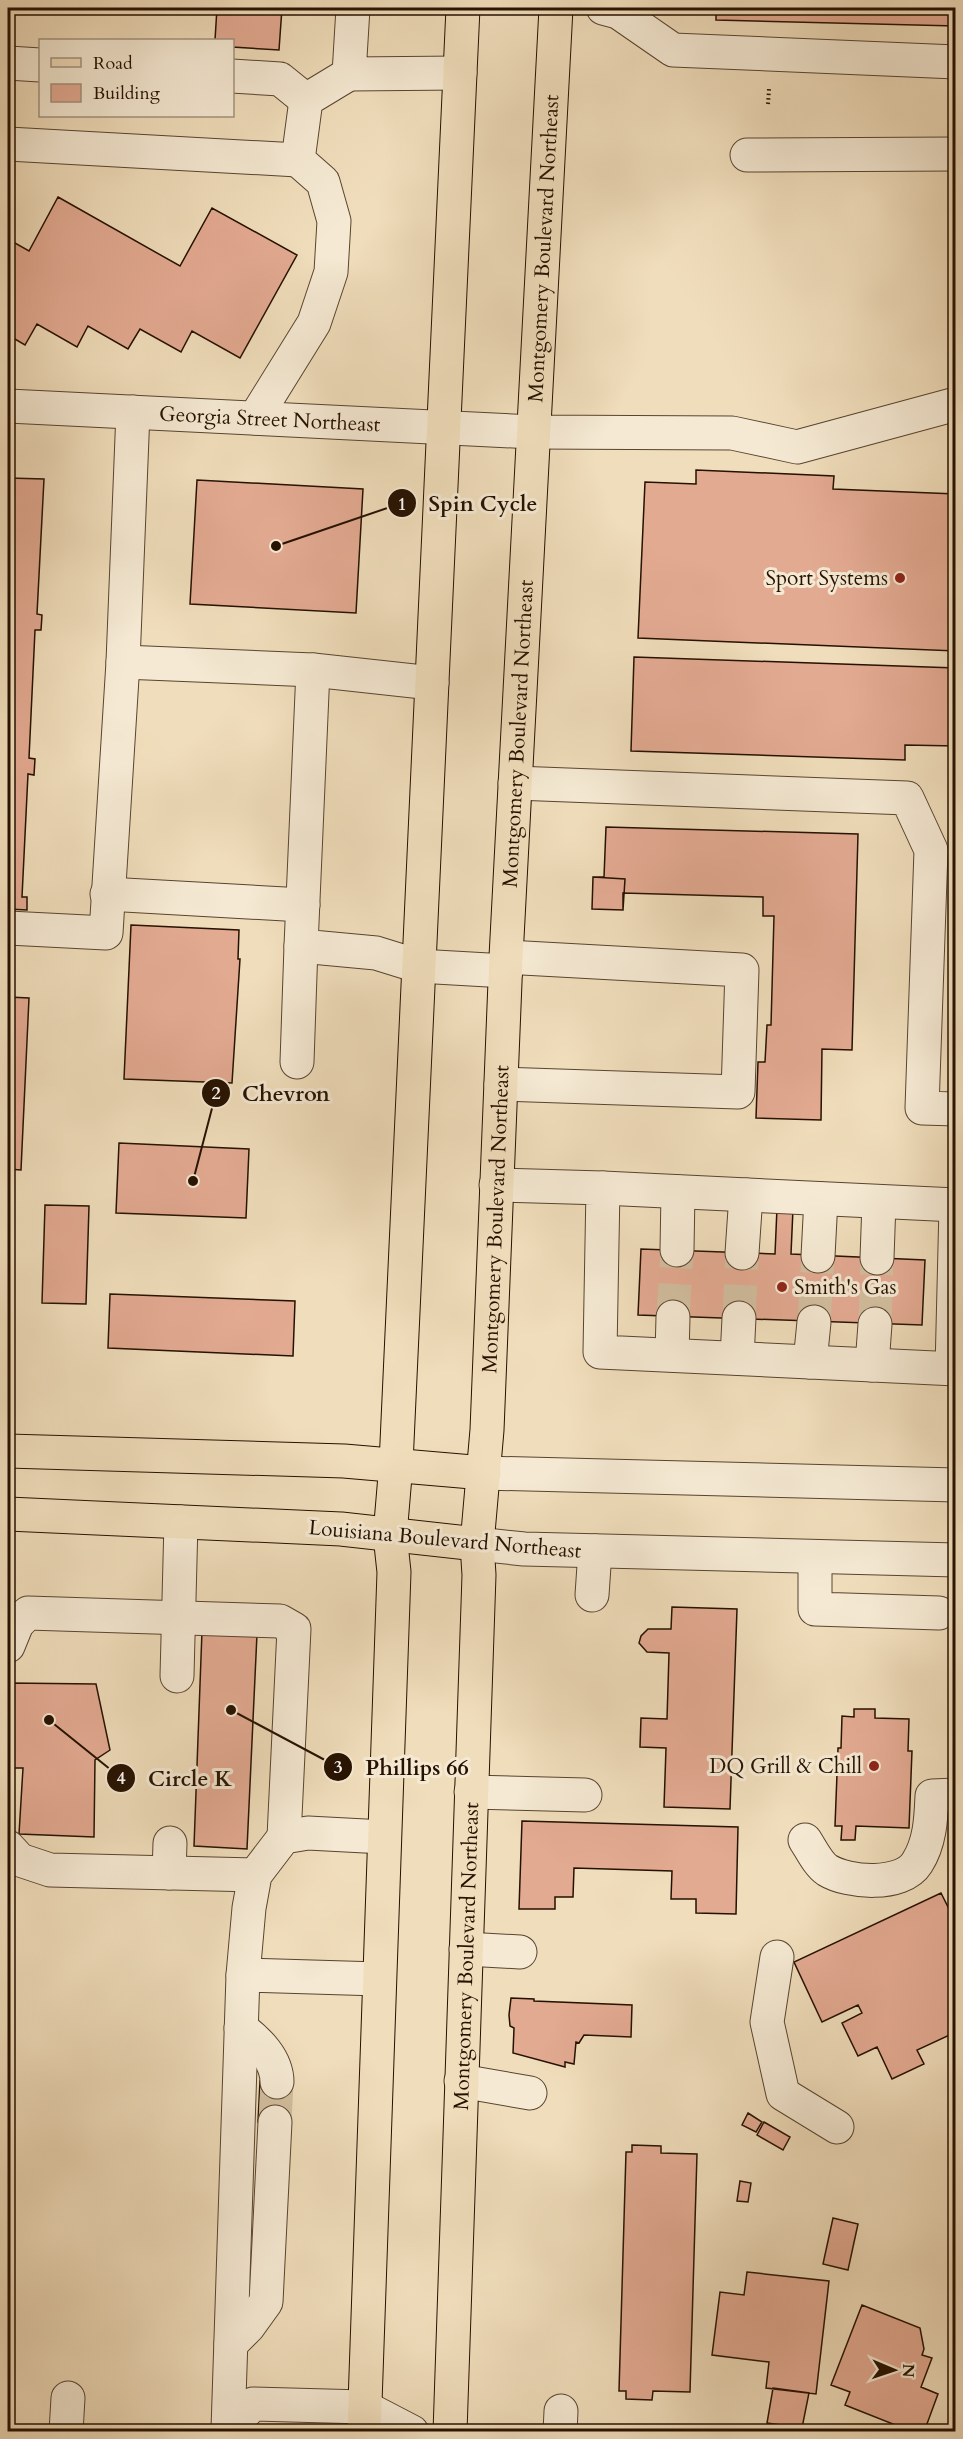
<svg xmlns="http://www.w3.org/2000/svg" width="963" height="2439" viewBox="0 0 963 2439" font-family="Cardo,serif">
<rect width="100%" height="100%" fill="#f0ddbb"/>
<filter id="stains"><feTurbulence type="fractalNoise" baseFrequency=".00333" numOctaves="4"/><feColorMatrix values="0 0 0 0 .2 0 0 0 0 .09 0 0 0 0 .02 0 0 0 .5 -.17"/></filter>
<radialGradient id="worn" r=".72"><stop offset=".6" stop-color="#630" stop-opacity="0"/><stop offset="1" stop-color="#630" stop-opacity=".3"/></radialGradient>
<path fill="#e3aa92" stroke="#251100" stroke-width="1.5" d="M217,8H282L279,50L232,47V40H215Z
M716,8H956V26L716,20Z
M58,197L180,266L212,208L297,255L240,358L192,331L181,352L140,329L128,349L88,326L77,347L37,324L25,345L8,335V239L29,251Z
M696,470L834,476L833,489L956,494V651L638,638L645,482L696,484Z
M8,478L44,479L37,614L42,615L41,630H35L29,758L35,759L34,775L28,774L22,897H27V910L8,909Z
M197,480L363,489L356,613L190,604Z
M634,657L956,668V746L905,745V760L631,751Z
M606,827L858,834L852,1050L822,1049L821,1120L756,1118L758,1062H765L767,1025H771L774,916H763V897L623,893V910L592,909L593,877H604Z
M593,877L625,879L623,910L592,909Z
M131,925L239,930L238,959H240L232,1083L124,1079Z
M8,997L29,998L21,1170L8,1169Z
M119,1143L249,1149L246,1218L116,1213Z
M45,1205L89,1206L86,1304L42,1303Z
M777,1208L793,1209L791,1254L925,1260L922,1325L638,1315L641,1249L775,1254Z
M110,1294L295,1301L293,1356L108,1348Z
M672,1607L737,1609L730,1809L664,1807L666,1748L640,1747L641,1718L667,1719L669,1653L647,1652L639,1643L641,1636L648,1629H671Z
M202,1631L257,1634L247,1849L194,1846Z
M8,1683L96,1684L110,1750L95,1760L94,1837L19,1834L23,1768H8Z
M854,1709H875V1718L909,1719L908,1751H912L909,1828L856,1826L855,1840H841L842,1826H835L838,1748H841L842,1716L854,1717Z
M522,1821L738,1827L736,1914L696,1913V1899H671L672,1871L574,1868L573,1897H555V1909H519Z
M941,1893L956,1923V2032L917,2050L924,2064L892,2079L877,2047L858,2056L842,2023L862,2013L858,2005L822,2022L794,1962Z
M511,1998L534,1999V2001L632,2005L631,2037L584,2035L579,2043L576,2042L574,2064L565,2062V2067L513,2053L514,2028L510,2026L509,2015Z
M260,2081L285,2082L284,2123L258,2122Z
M748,2113L762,2122L756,2132L742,2125Z
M764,2122L790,2137L783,2150L757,2135Z
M632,2145L661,2146V2153L697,2154L690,2392L653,2391L652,2400L626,2399V2391H619L626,2152H632Z
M740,2181L751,2183L748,2202L737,2201Z
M833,2218L858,2224L848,2270L823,2264Z
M747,2272L829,2281L816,2394L766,2388L769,2362L712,2355L720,2292L744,2295Z
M862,2305L920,2328L924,2349L922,2355L932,2358L921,2387L938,2394L924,2432H913L845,2405L850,2392L831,2385Z
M773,2388L809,2393L802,2428L767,2423Z"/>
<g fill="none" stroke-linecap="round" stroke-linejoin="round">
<path stroke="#d2be9f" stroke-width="33" stroke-dasharray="33 16" stroke-linecap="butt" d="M673,1317L677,1250
M739,1318L742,1253
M814,1322L818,1256
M875,1324L877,1258
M275,2122L277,2082"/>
<g stroke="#58442f" stroke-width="35">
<g id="minor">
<path d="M353,8L349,74L460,73"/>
<path d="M603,8L618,12L673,50L956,62"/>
<path d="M8,63L40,65"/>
<path d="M232,76L280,79L306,100"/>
<path d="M8,144L298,160"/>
<path d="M747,155L956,154"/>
<path id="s1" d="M8,406L533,432L732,433L797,447L956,404"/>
<path d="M133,412L123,662L313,670L432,683"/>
<path d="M255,418L314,323L331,272L334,221L323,182L298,160L306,100L349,74"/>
<path d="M313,670L301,946L376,953L418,966L506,971"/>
<path d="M515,783L907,798L931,850L922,1108L956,1109"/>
<path d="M107,894L303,905"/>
<path d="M8,928L106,933L123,662"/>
<path d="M297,1062L301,946"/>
<path d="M501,1084L738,1092L742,970L506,957"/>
<path d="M496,1185L603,1188L600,1352L956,1369"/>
<path d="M603,1188L956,1205"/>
<path d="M677,1250L678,1192"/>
<path d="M742,1253L746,1195"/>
<path d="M818,1256L821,1199"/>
<path d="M877,1258L879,1202"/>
<path d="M672,1355L673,1317"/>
<path d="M737,1358L739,1318"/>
<path d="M810,1362L814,1322"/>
<path d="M872,1365L875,1324"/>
<path d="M952,1369L956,1207"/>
<path d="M484,1473L956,1485"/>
<path d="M477,1544L524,1549L956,1560"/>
<path d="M815,1557V1609L939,1613"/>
<path d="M592,1595L595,1551"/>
<path d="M8,1646L17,1624L28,1613L280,1621L294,1629L284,1837"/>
<path d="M177,1676L181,1522"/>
<path d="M471,1792L585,1795"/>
<path d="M805,1840C811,1849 818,1864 827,1870C848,1883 902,1887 917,1863C930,1843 931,1819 932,1796L956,1795"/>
<path d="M8,1847L20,1860L50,1870L255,1875"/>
<path d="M169,1873L170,1843"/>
<path d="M466,1949L520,1952"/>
<path d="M777,1957L767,2022L783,2094L837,2127"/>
<path d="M243,1975L249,1908L255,1875L284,1837L308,1833L384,1837"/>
<path d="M241,2028C258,2041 277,2059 277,2082"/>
<path d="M461,2081L530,2093"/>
<path d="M231,2344L248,2327L266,2302L275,2122"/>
<path d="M228,2429L253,2404L364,2407L412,2432"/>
<path d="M66,2432L68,2398"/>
<path d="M231,2432L228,2429L243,1975L379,1979"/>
<path d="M560,2432L561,2411"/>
</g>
</g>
<g stroke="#251100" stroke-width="35">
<g id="major">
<path d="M8,1451L344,1461L484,1473"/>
<path d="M8,1514L341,1529L477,1544"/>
<path d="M364,2432L394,1572L390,1535L396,1464L463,8"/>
<path id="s2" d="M450,2432L479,1575L477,1544L487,1430L506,957L556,8"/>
</g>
</g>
<path stroke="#251100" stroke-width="4" stroke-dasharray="1.5 3" stroke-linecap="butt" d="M768,104L769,89"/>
<use href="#minor" stroke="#f5e9d3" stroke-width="33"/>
<use href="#major" stroke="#f0ddbb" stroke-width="33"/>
</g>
<g fill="#8f2418" stroke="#f5e9d3" stroke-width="2">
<circle cx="900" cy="578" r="6"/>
<circle cx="782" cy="1287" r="6"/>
<circle cx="874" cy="1766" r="6"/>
</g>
<g text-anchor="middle" stroke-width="6" stroke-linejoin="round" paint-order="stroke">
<g font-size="21" fill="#251100" stroke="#f5e9d3">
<text dy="7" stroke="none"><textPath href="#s2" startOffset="2186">Montgomery Boulevard Northeast</textPath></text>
<text dy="7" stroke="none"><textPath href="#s1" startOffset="262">Georgia Street Northeast</textPath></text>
<text dy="7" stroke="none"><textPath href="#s2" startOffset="1700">Montgomery Boulevard Northeast</textPath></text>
<text dy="7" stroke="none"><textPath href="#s2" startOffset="1214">Montgomery Boulevard Northeast</textPath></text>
<text transform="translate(445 1539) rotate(5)" y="7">Louisiana Boulevard Northeast</text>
<text dy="7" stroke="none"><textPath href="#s2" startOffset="476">Montgomery Boulevard Northeast</textPath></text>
</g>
<g font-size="21" fill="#251100" stroke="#f5e9d3" text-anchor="end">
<text x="888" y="585">Sport Systems</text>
<text x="794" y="1294" text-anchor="start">Smith's Gas</text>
<text x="862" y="1773">DQ Grill &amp; Chill</text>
</g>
</g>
<path fill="none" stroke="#251100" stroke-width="2" d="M276 546L402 503M193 1181L216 1093M231 1710L338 1767M49 1720L121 1778"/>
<g fill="#251100" stroke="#f5e9d3" stroke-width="2">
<circle cx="276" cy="546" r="6"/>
<circle cx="193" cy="1181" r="6"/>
<circle cx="231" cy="1710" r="6"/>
<circle cx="49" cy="1720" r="6"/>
<circle cx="402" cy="503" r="15"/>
<circle cx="216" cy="1093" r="15"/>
<circle cx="338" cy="1767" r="15"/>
<circle cx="121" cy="1778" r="15"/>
</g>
<g font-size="18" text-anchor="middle" font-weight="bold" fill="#fff">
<text x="402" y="510">1</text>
<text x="216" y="1099">2</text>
<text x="338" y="1773">3</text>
<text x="121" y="1784">4</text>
</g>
<g font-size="22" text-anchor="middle" font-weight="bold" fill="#251100" stroke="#f5e9d3" stroke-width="6" stroke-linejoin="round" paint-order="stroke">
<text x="483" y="511">Spin Cycle</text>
<text x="286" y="1101">Chevron</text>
<text x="417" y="1775">Phillips 66</text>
<text x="190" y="1786">Circle K</text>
</g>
<rect width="963" height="2439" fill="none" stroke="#f0ddbb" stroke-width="30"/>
<rect x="9" y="9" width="945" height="2421" fill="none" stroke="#251100" stroke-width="3"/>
<rect x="15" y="15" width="933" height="2409" fill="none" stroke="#251100" stroke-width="1.5"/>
<rect x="39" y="39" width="195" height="78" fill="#f5e9d3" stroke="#a2937f" stroke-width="1.5"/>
<rect x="51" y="58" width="30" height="9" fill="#f0ddbb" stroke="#a2937f" stroke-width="1.5"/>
<text x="93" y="69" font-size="18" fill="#251100">Road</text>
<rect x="51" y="84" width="30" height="18" fill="#e3aa92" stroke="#a2937f" stroke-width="1.5"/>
<text x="93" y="99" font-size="18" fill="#251100">Building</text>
<g transform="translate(894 2370) rotate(92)" stroke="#f5e9d3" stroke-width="4.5" paint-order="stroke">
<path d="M0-4.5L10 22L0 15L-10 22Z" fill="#251100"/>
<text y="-9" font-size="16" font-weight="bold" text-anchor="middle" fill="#251100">N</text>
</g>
<rect width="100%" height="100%" filter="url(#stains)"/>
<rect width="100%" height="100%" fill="url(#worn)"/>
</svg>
